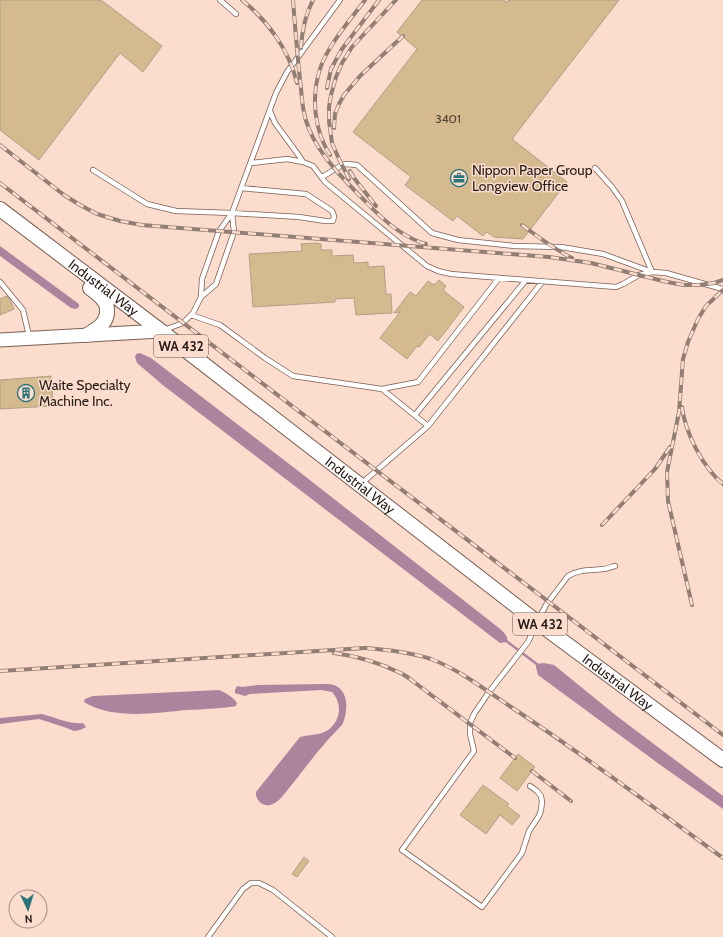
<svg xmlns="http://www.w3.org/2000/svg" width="723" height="937" viewBox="0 0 723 937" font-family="Cabin,sans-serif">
<rect width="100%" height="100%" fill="#fbdccd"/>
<path fill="#ae839d" d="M0,246L79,304V307L76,309L71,308L0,256Z
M140,353L151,358L297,470L499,628C503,632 509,636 507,642L500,643L164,386L137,363L135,357L136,354Z
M544,663L554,665L618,717L723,796V809L659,764L538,675L536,667V664Z
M325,684C328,684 332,684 334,685C349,691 348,710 343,723C342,726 330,737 327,741C311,759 297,779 281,798C278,801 274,804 270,805C262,807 255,799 256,792L300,737C308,735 315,735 322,733C335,729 343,713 337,700C336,697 334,694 332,692L321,690L250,694L245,696L235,693V690L237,686L242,687L258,685Z
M219,690C226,693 233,697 237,703L236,706C220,709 203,709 187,710C155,713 113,720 84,702L85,699L93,696Z
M42,714C54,717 71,725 83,723L86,727L80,730L74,731L64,727L39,719L0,724V718Z"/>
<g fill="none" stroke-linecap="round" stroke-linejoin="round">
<path stroke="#ae839d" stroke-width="2.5" d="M505,640L538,665"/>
</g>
<path fill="#d5b98f" stroke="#b1a087" d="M0,0H101L162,46L143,72L120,53L39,160L0,130Z
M422,0H503L507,2L509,0H619L512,139L567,182L523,239L494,237L487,232L483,236L457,216L453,221L405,185L411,177L353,132L417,49L397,32Z
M316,243L321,244V250H332V256L353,255L354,263L368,262V267L384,266L386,294H391L392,313L356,315L354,298L335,299V302L253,307L249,254L302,251L301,244Z
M439,280L446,286L443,290L464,307L438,341L430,334L419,347L417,346L407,359L380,338L400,312L394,313L410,292L416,296L428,281L434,285Z
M7,296L10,300L14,309L0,315V299Z
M51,376L53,406L0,409V380Z
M518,754L535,767L517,791L500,778Z
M483,785L509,804L507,806L520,816L512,825L500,815L486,834L460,815Z
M304,857L309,861L297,877L292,874Z"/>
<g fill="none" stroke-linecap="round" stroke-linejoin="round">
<g stroke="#7a5f53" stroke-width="6">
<path id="lane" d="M220,0L236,14
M270,111L275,123L297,153L303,162
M251,163L287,159L303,162L313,166L325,182L427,266L438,271L451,274L616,287L623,284L639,275L652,272L666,273L723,289
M595,168L612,187L622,201L652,272
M93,170L147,204L176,211L232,213L299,217L325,221H333L334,216L332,211L306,194L241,188
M322,177L342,165L346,164L357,165L432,233L458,240L514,246L561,247L603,254L652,272
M232,213L234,232L216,284L201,297L202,279L219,231L232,213L276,93L287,72L340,0
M0,282L23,310L29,336
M191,315L220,325L265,358L293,376L382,389L428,426L362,483
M164,330L183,323L193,313L201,297
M382,389L418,382L499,278
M415,415L526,280
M428,426L543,281
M530,786L537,791L541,796L542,802L541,810L539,816L529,831L522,853L482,907L402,850L474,751L470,734V723L474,714L489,692L528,642L537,622L546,605L568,576C579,569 591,571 603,569C607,569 611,567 615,566
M208,937L243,889L251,883H259L273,890L332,937"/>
</g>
<g stroke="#7a5f53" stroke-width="15">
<path id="secondary" d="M0,340L161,331"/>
</g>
<g stroke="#7a5f53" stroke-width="16">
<g id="primary">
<path id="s1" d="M0,209L161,331L537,622L723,760"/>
<path d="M87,335C97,329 108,323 107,310C107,307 106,303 104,301C101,296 95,292 90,288"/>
</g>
</g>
<use href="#lane" stroke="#fff" stroke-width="4.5"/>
<use href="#secondary" stroke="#fff" stroke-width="13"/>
<use href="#primary" stroke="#fff" stroke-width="14"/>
<g stroke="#937e74" stroke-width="4">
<path id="rail" d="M242,0C268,21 289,50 297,83
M293,0C295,26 297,52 300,79C302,96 302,113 309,129C320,156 345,181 365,201C381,218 403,238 426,244
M301,48C302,31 305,15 313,0
M327,88L331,69L342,49L379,0
M334,128L335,114L339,104L344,95L360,76L403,36
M0,145L64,195L80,205L97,214L120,221L142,225L549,257L591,263L667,282L684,285H699L714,283L723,280
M330,155C314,130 311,97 320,69C328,45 350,20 365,0
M350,171L354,178L376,206
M349,179L339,159L332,143L329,121V107L331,95L336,77L342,63L352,47L396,0
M0,183L723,735
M522,225C538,237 554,249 572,258
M682,407C685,432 703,468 723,484
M602,525L655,469L670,447
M692,605L668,501L667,472L679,412L683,359L688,342L698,319L706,306L723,290
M334,653C356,656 378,662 398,672C404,674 409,678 414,682L515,758
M0,671L365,648C387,650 410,652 431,659C460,670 485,690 511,707C584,755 653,807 723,858
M532,771L571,801"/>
</g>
<use href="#rail" stroke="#fbdccd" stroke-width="2.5" stroke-dasharray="8" stroke-linecap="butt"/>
</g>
<defs>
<g id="office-ring" transform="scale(0.9)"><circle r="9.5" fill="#fbdccd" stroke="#2b747c" stroke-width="1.5"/><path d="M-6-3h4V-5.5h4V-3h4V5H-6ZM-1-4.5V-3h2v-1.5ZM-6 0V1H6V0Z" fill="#2b747c"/></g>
<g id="building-ring" transform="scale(0.9)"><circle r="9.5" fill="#fbdccd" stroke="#2b747c" stroke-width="1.5"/><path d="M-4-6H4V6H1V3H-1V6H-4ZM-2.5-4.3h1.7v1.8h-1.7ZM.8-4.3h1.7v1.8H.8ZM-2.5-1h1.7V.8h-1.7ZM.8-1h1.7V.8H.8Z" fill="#2b747c"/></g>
</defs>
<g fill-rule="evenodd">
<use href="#office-ring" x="459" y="178"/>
<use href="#building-ring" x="26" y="393"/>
</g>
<g text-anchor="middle" stroke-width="3" stroke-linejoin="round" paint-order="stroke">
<g font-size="12" fill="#524234">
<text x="448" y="123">3401</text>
</g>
<g fill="#fbdccd" stroke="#66554d" stroke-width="1">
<rect x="154" y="335" width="54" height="22" rx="3"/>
<rect x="513" y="613" width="54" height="22" rx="3"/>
</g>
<g font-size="13" font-weight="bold" fill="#261b16">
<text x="181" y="351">WA 432</text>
<text x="540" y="629">WA 432</text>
</g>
<g font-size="14" fill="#261b16" stroke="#fbdccd" text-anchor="start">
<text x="472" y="175">Nippon Paper Group<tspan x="472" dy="16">Longview Office</tspan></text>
<text x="39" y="390">Waite Specialty<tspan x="39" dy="16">Machine Inc.</tspan></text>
</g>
<g font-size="14" fill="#261b16" stroke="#fbdccd">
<text dy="5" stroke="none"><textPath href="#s1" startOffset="130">Industrial Way</textPath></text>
<text dy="5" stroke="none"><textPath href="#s1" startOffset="454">Industrial Way</textPath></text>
<text dy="5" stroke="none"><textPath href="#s1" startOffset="778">Industrial Way</textPath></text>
</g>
</g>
<g transform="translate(28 909) rotate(176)"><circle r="19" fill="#fbdccd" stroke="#a68f84"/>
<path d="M0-3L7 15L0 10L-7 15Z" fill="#2b747c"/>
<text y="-6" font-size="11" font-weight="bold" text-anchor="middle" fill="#261b16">N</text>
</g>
</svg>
